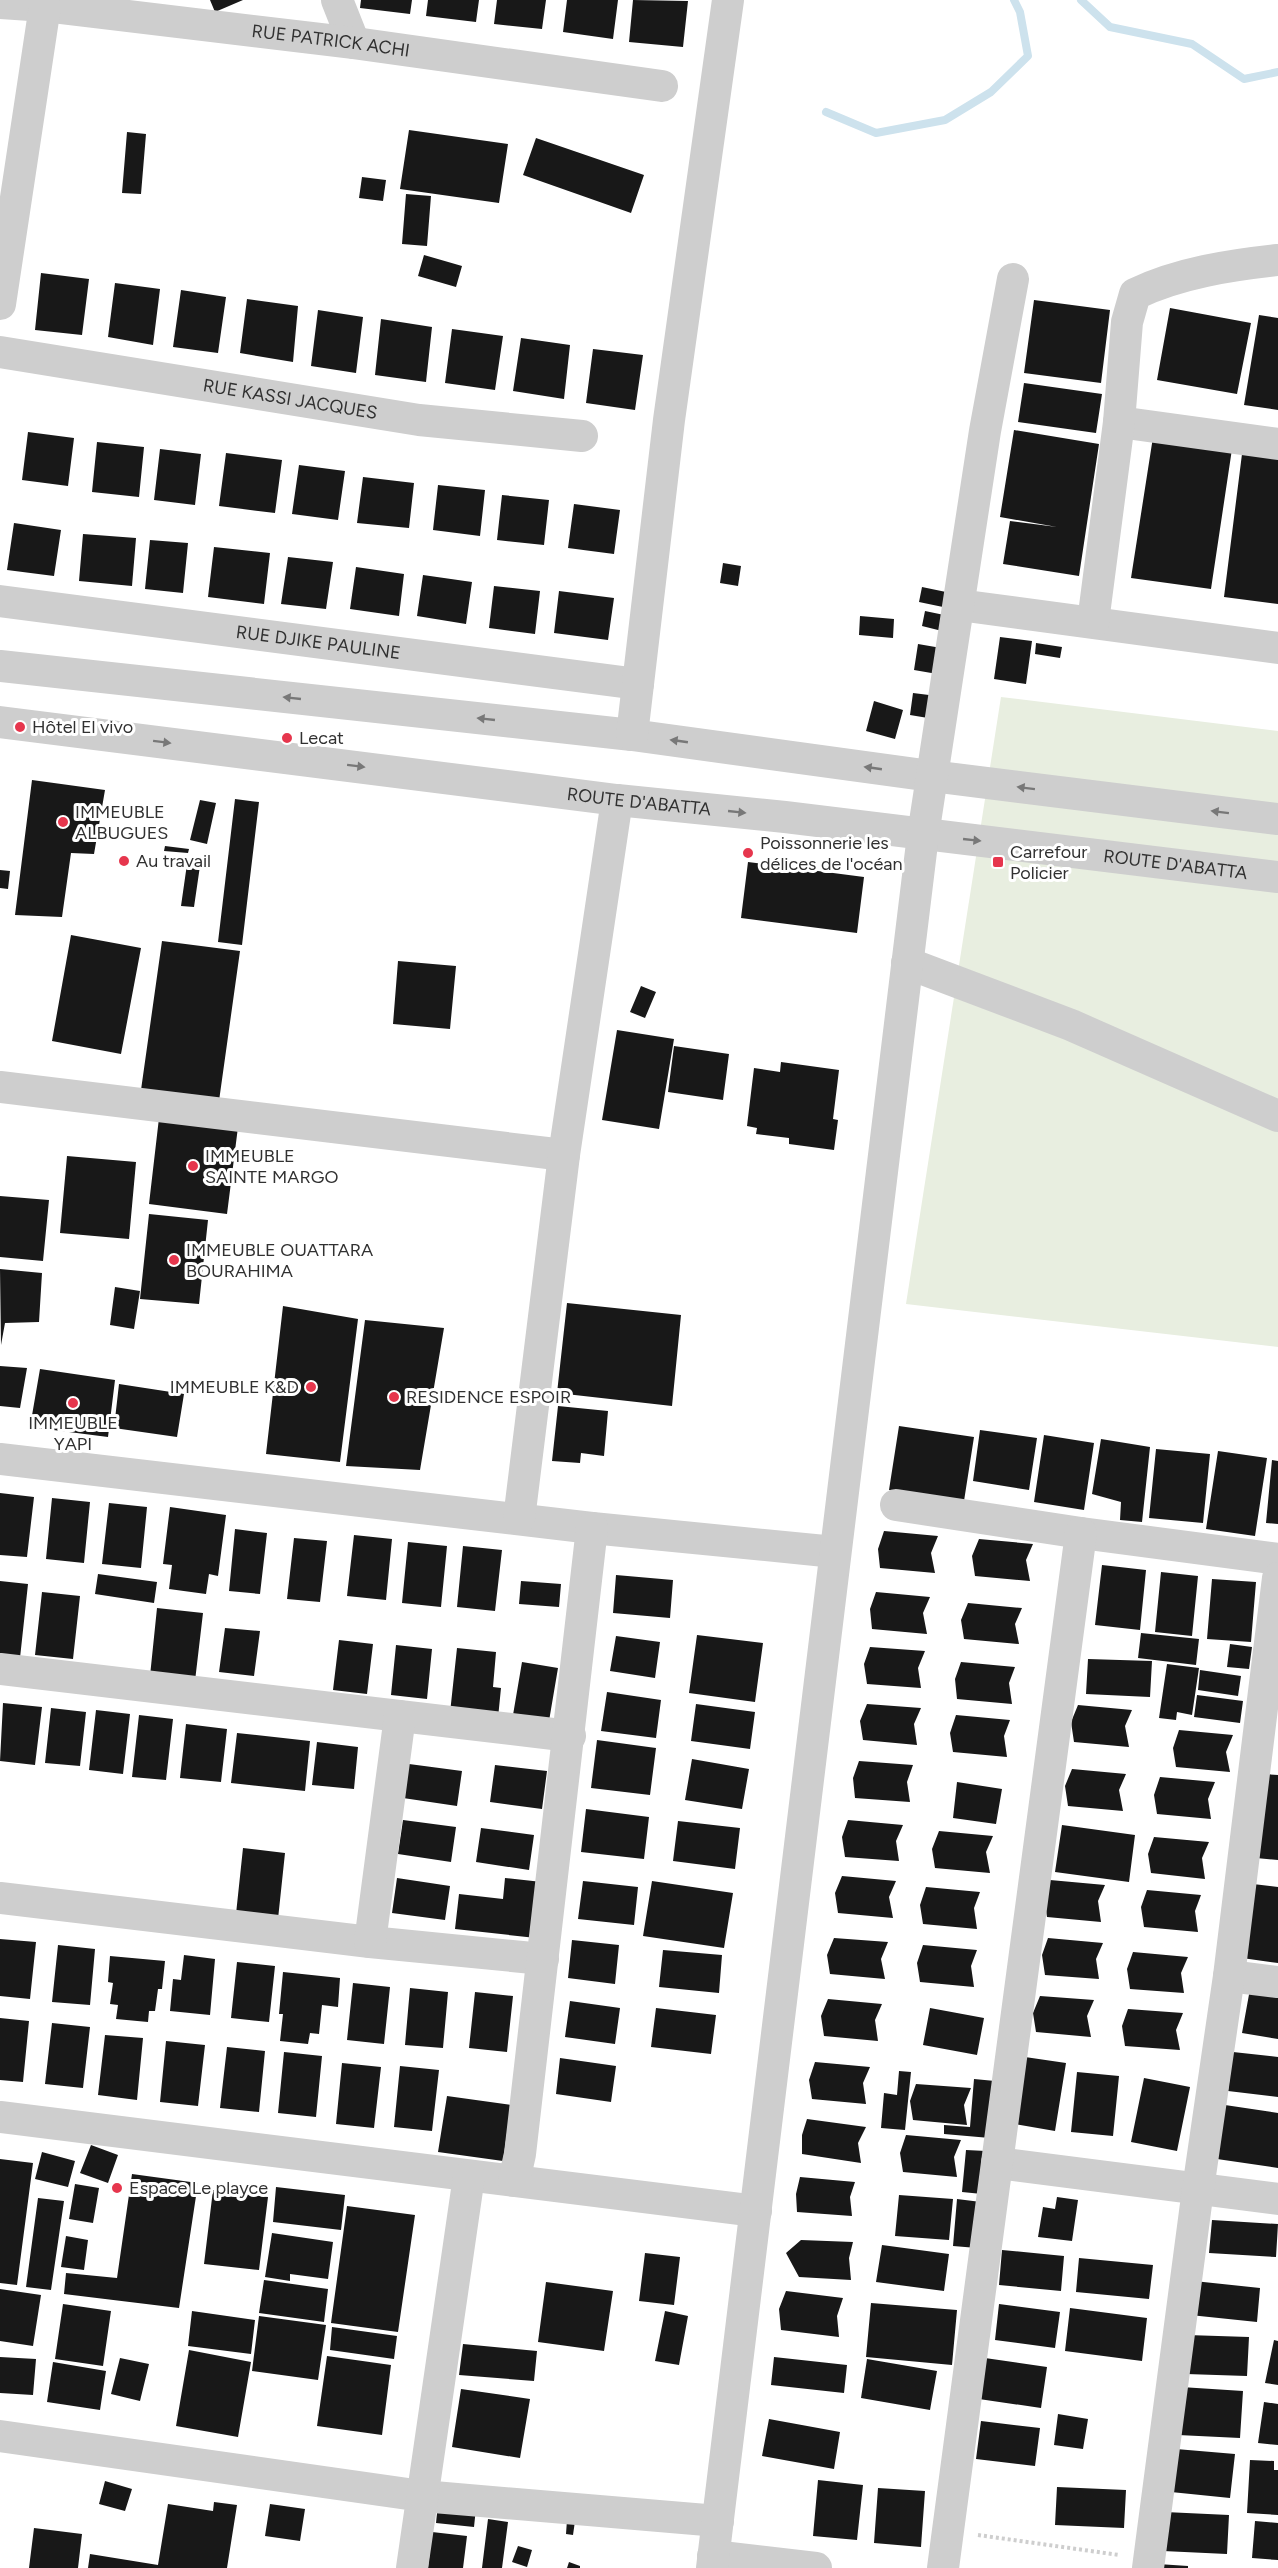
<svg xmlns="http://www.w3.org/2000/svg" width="1278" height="2568" viewBox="0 0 1278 2568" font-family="Figtree,sans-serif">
<rect width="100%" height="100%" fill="#fff"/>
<path fill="#e8eee0" d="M1001,697L1278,731V1347L906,1304Z"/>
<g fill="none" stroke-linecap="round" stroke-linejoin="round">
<path stroke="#cde2ed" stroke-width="8" d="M1081,0L1110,27L1192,44L1244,79L1278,72
M826,112L876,133L945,120L991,92L1028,56L1020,12L1014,0"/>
</g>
<path fill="#181818" d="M210,0H243L215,12Z
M361,0H412L410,14L360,8Z
M428,0H479L476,22L426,16Z
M497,0H546L542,29L494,24Z
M567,0H618L613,39L563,32Z
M633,0L688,1L683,47L629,42Z
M409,130L508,144L499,203L400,189Z
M127,132L146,134L141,194L122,193Z
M536,138L644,175L631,213L523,175Z
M362,177L386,180L383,201L359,198Z
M406,194L431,196L427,246L402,244Z
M424,255L462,266L456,287L418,276Z
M41,273L89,279L82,335L35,330Z
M115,283L160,289L153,345L108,337Z
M181,290L226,297L218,353L173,347Z
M247,299L298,306L293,362L240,353Z
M1034,300L1110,310L1101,383L1024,373Z
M1170,308L1251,323L1237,394L1157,380Z
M318,310L363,317L356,373L311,366Z
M1259,315L1278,318V410L1244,405Z
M381,319L432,327L426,382L375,375Z
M452,329L503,336L495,390L445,383Z
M521,338L570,345L564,399L513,391Z
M593,349L643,355L635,410L586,403Z
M1024,383L1102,394L1096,433L1018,422Z
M1014,430L1099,444L1079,576L1003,564L1010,521L1057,527L1000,517Z
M28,432L74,438L68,486L22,480Z
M1153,437L1232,449L1211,589L1131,578Z
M97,442L144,447L139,497L92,492Z
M160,449L201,454L195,505L154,500Z
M226,453L282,460L275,513L219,506Z
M1242,454L1278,459V604L1224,597Z
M299,465L345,471L338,520L292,514Z
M363,477L414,483L409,528L357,523Z
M438,485L485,490L480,536L433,530Z
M502,495L549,500L544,545L497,540Z
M574,504L620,510L614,554L568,548Z
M14,523L61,530L54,576L7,570Z
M83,534L136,538L132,586L79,581Z
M150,540L188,543L183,593L145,589Z
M214,547L270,553L264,604L208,597Z
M288,557L333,562L326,609L281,604Z
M723,563L741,566L738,586L720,583Z
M356,567L404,574L399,616L350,609Z
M423,575L472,582L466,624L417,616Z
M494,586L540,591L535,634L489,628Z
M922,587L946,592L943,607L919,602Z
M559,591L614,598L608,640L554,633Z
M925,611L949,616L946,632L922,626Z
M860,616L894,619L893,638L859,635Z
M1000,637L1032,641L1026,684L994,679Z
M1036,643L1062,647L1060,658L1035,654Z
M918,644L947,649L943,675L914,670Z
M913,693L937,696L934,719L910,715Z
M874,701L903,710L895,739L866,731Z
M32,780L105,790L94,854L71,853L62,917L15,915Z
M235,799L259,802L242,945L218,942Z
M200,800L216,803L207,844L190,840Z
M165,846L189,849L188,853L164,851Z
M188,857L201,859L194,907L181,906Z
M748,862L864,877L857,933L741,918Z
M0,870L10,871L8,889L0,888Z
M71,935L141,948L121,1054L52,1041Z
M162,941L240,951L219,1101L141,1090Z
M398,961L456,966L450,1029L393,1024Z
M641,986L656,992L645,1018L630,1012Z
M617,1030L674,1039L659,1129L602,1120Z
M674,1046L729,1054L723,1100L668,1092Z
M781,1062L839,1070L833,1119L838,1120L834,1150L789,1144V1138L756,1134L757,1128L747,1126L754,1068L780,1072Z
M159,1118L238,1127L227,1214L149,1204Z
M67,1156L136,1162L129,1239L60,1233Z
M0,1196L49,1200L43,1261L0,1257Z
M149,1214L208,1220L199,1304L140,1299Z
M0,1269L42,1273L39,1322L5,1323L1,1345Z
M115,1287L140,1291L134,1329L110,1325Z
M567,1303L681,1315L672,1406L557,1393Z
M283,1306L358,1319L340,1462L266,1454Z
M365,1320L444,1328L420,1470L346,1466Z
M0,1366L27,1368L20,1408L0,1406Z
M40,1369L115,1380L108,1437L30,1427Z
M119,1384L184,1394L177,1437L114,1428Z
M558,1406L608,1411L604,1456L581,1453L580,1463L552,1461Z
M899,1426L974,1437L964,1501L889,1490Z
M980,1430L1037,1438L1029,1490L973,1481Z
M1044,1435L1094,1443L1084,1510L1034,1502Z
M1101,1439L1150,1447L1142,1522L1120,1520L1121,1502L1092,1494Z
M1156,1449L1210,1454L1203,1523L1149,1518Z
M1218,1451L1267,1458L1255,1536L1206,1529Z
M1272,1460L1278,1461V1524L1266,1523Z
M0,1493L34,1497L27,1557L0,1555Z
M52,1498L90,1502L84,1563L46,1559Z
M109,1503L147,1507L141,1568L102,1564Z
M170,1507L226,1515L218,1576L209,1574L206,1594L169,1589L172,1565L163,1564Z
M235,1529L267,1533L260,1594L229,1591Z
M884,1531L938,1536L931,1553L935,1573L880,1568L878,1549Z
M354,1535L392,1539L386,1600L347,1596Z
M294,1538L327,1541L320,1602L287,1599Z
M979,1539L1033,1544L1026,1560L1030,1581L975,1576L972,1556Z
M408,1542L447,1546L441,1607L402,1603Z
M463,1546L502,1550L495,1611L457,1607Z
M1102,1565L1146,1570L1140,1630L1095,1625Z
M1161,1572L1198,1576L1192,1636L1155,1632Z
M98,1574L157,1582L154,1603L95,1594Z
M616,1575L673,1580L670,1618L613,1613Z
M1212,1579L1256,1582L1251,1642L1207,1639Z
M0,1581L28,1584L20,1658L0,1656Z
M521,1581L561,1584L559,1607L519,1604Z
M42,1592L80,1596L73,1659L35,1655Z
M876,1592L930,1597L923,1613L927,1634L872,1629L870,1609Z
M968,1603L1022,1608L1015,1624L1019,1644L964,1639L961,1620Z
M157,1608L203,1613L195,1681L150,1676Z
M225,1628L260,1631L254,1676L219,1672Z
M1141,1633L1199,1639L1196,1665L1138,1658Z
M697,1635L763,1643L755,1702L689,1693Z
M616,1636L660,1642L655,1678L610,1671Z
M339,1640L373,1644L367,1694L333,1690Z
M1230,1644L1252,1647L1249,1669L1227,1667Z
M396,1645L432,1649L427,1699L391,1695Z
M870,1647L925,1651L918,1668L921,1688L867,1684L864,1664Z
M457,1648L496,1652L493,1687L501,1688L498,1718L450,1713Z
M1088,1659L1152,1661L1150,1697L1086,1694Z
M522,1662L558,1668L549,1721L513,1715Z
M961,1662L1015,1667L1009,1683L1012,1704L957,1699L955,1679Z
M1167,1664L1199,1668L1192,1715L1177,1712L1176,1720L1159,1718Z
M1200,1670L1241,1676L1238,1696L1198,1690Z
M607,1692L661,1700L656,1738L601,1731Z
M1197,1695L1243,1701L1240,1723L1194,1717Z
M3,1703L42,1707L35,1765L0,1761Z
M696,1704L755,1712L750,1749L691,1741Z
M867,1704L921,1708L914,1724L917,1745L863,1740L860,1721Z
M1078,1705L1132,1710L1125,1726L1129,1747L1074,1742L1071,1722Z
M51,1708L86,1712L80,1766L45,1763Z
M96,1710L130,1714L123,1774L89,1770Z
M139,1715L173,1719L166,1780L132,1777Z
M956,1715L1010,1720L1004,1736L1007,1757L953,1752L950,1733Z
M186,1724L227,1729L221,1782L180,1778Z
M1179,1730L1233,1735L1226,1752L1230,1772L1176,1767L1173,1748Z
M237,1733L310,1741L305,1791L231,1783Z
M597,1740L656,1748L650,1795L591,1788Z
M317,1742L358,1747L354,1789L312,1785Z
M692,1759L749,1769L742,1809L685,1800Z
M859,1761L913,1765L907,1782L910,1802L855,1798L853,1778Z
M409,1764L462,1771L457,1806L403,1798Z
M495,1765L547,1771L542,1809L490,1802Z
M1072,1769L1126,1774L1119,1790L1123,1811L1068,1806L1065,1786Z
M1263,1774L1278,1775V1860L1256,1858Z
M1160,1777L1215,1782L1208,1799L1211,1819L1157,1814L1154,1795Z
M957,1782L1002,1789L996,1824L953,1818Z
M586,1809L649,1817L644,1859L581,1852Z
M403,1820L456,1827L451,1862L398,1854Z
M848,1820L903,1825L896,1841L899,1861L845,1857L842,1837Z
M678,1821L740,1828L735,1869L673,1861Z
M1062,1825L1135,1835L1129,1882L1055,1872Z
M481,1828L534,1835L529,1870L476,1862Z
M939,1831L993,1836L986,1852L990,1873L935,1868L932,1849Z
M1154,1837L1209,1842L1202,1858L1205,1879L1151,1873L1148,1854Z
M243,1848L285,1853L278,1919L236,1914Z
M842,1876L896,1881L889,1897L893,1918L838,1913L835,1893Z
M397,1878L450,1886L445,1920L392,1913Z
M505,1878L542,1882L536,1938L455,1929L459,1894L503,1899Z
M1050,1880L1105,1885L1098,1901L1101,1922L1047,1917L1044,1898Z
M583,1881L638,1887L634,1925L578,1919Z
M652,1881L733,1893L724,1948L643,1936Z
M1253,1884L1278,1887V1963L1242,1958Z
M926,1887L980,1892L974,1908L977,1929L923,1924L920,1905Z
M1147,1890L1201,1895L1195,1911L1198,1932L1144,1927L1141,1907Z
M834,1938L888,1942L881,1959L885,1979L830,1974L827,1955Z
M1048,1938L1103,1943L1096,1959L1099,1979L1045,1975L1042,1955Z
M0,1939L36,1942L30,1999L0,1996Z
M572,1940L619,1945L615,1984L568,1978Z
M58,1945L95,1949L90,2005L52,2002Z
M923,1945L977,1950L971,1966L974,1987L920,1982L917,1963Z
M663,1950L722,1955L719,1993L659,1987Z
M1133,1952L1188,1957L1181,1973L1184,1993L1130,1989L1127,1969Z
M184,1955L215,1959L210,2015L170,2011L173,1979L181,1980Z
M110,1956L165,1961L162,1989H158L155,2011H149L148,2022L116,2019L118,2005L110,2004L113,1983L108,1982Z
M237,1962L275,1966L269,2022L231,2018Z
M283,1972L340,1978L338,2007L322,2005L319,2034L310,2033L308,2044L280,2041L283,2014H279Z
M353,1983L390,1987L384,2044L347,2040Z
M410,1988L448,1992L443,2048L405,2045Z
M1250,1989L1278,1994V2039L1242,2033Z
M475,1992L513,1996L507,2052L469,2048Z
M1040,1996L1094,2000L1087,2016L1091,2037L1036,2032L1033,2013Z
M828,1999L882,2004L875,2020L878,2041L824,2036L821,2016Z
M570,2001L620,2008L615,2044L565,2037Z
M656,2008L716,2015L711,2054L651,2047Z
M930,2008L984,2018L977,2055L923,2045Z
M1128,2009L1183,2013L1176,2030L1180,2050L1125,2046L1122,2026Z
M0,2018L29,2021L23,2082L0,2080Z
M52,2023L90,2027L83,2088L45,2084Z
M105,2035L143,2038L137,2100L98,2095Z
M166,2041L205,2045L198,2106L160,2102Z
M227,2047L265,2051L259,2112L220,2108Z
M284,2052L322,2056L316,2117L278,2113Z
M1233,2052L1278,2057V2097L1228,2091Z
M1025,2057L1066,2063L1055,2131L1014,2124Z
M560,2058L616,2066L611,2102L556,2094Z
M815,2062L870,2067L863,2083L866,2104L812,2099L809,2080Z
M342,2063L381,2067L374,2128L336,2124Z
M400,2066L439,2070L432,2131L394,2127Z
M899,2071L911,2072L905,2130L881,2128L884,2093L897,2095Z
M1077,2072L1119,2076L1113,2136L1071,2132Z
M1144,2078L1190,2087L1177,2151L1131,2142Z
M974,2079L995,2081L990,2138L944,2134V2125L970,2127Z
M916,2084L971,2088L964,2105L967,2125L913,2120L910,2101Z
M447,2096L511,2105L503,2161L438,2152Z
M1225,2105L1278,2113V2168L1217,2159Z
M807,2119L866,2127L858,2143L861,2163L802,2154V2135Z
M906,2135L961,2140L954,2157L957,2177L903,2172L900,2153Z
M91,2145L118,2155L108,2183L80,2173Z
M966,2150L986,2151L982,2194L962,2192Z
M42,2152L75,2161L68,2187L35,2179Z
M0,2159L33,2163L17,2285L0,2283Z
M132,2174L198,2183L179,2308L64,2294L66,2273L117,2278Z
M800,2177L855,2182L850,2197L852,2216L797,2212L796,2194Z
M75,2184L99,2188L93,2223L69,2219Z
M276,2187L345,2195L341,2230L273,2222Z
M213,2190L268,2197L259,2270L204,2264Z
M899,2195L953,2199L949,2240L895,2236Z
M1057,2197L1078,2200L1072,2241L1038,2237L1043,2207L1055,2209Z
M38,2198L64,2201L51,2290L26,2287Z
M957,2199L981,2202L977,2248L953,2246Z
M347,2206L415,2215L398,2332L331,2323Z
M1212,2220L1278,2224L1276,2257L1209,2253Z
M272,2233L333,2242L328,2279L290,2274V2281L265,2277Z
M66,2236L88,2240L84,2270L61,2267Z
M801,2240L853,2242L849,2258L851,2280L799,2277L786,2253Z
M882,2245L949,2254L944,2291L876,2282Z
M1002,2250L1064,2256L1061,2291L999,2285Z
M645,2253L680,2257L674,2305L639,2301Z
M1079,2258L1153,2265L1149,2299L1076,2292Z
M264,2280L328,2289L324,2322L259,2313Z
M1194,2281L1260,2288L1257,2322L1190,2315Z
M546,2282L613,2291L604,2351L538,2342Z
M0,2289L41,2295L33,2346L0,2341Z
M786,2291L843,2298L837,2316L839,2337L781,2330L779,2309Z
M871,2303L957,2310L952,2365L866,2357Z
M63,2304L111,2311L103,2366L55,2359Z
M999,2304L1060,2312L1055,2348L995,2340Z
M1070,2308L1147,2318L1142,2361L1065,2351Z
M192,2311L255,2320L251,2354L188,2346Z
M665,2311L688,2316L679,2365L655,2361Z
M259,2316L326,2325L318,2380L252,2371Z
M332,2327L397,2336L394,2359L330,2350Z
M1187,2335L1249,2337L1247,2376L1186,2374Z
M1274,2340L1278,2341V2385L1265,2383Z
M463,2344L537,2351L534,2381L459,2375Z
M189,2350L251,2362L238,2437L176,2426Z
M327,2356L391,2365L382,2435L317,2426Z
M0,2357L36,2359L33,2395L0,2393Z
M774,2357L847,2365L844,2393L771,2385Z
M120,2358L149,2364L140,2401L111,2394Z
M985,2358L1047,2367L1041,2408L979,2399Z
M867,2359L937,2371L930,2410L861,2398Z
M53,2362L106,2371L100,2410L47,2402Z
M1181,2387L1243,2391L1240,2438L1178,2435Z
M461,2389L530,2399L520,2458L452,2447Z
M1264,2402L1278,2404V2445L1258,2443Z
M1058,2414L1088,2419L1083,2449L1054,2445Z
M769,2419L840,2432L834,2469L762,2456Z
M981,2421L1040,2428L1035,2466L976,2459Z
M1176,2449L1235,2454L1230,2498L1171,2492Z
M1250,2460L1274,2461V2470H1278V2515L1247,2513Z
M818,2480L863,2485L857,2540L813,2536Z
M105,2481L132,2489L125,2511L99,2504Z
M1057,2487L1126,2490L1124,2528L1055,2525Z
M878,2488L925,2491L921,2547L874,2543Z
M214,2502L237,2505L227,2568H88L90,2554L158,2565L168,2504L213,2511Z
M270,2504L305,2509L300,2541L265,2536Z
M438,2504L476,2508L474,2527L436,2523Z
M1165,2512L1229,2515L1227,2554L1163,2551Z
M488,2519L508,2522L502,2568H482Z
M567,2520L575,2521L573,2535L566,2534Z
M1255,2521L1278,2523V2560L1252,2558Z
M34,2528L82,2534L78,2568H29Z
M432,2532L467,2536L463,2568H428Z
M518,2546L532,2550L527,2567L512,2562Z
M569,2562L580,2566V2568H567Z
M1158,2564L1188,2566V2568H1158Z"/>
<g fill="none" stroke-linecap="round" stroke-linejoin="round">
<path stroke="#cecece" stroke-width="4" stroke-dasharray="3 3" stroke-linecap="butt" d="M978,2535L1119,2555"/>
<g stroke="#cecece" stroke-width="32">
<path d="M337,0L354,43"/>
<path id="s1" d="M0,3L45,6L354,43L662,86"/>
<path d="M0,304L45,6L42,0"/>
<path id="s2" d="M0,352L419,420L582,436"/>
<path d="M1119,422L1278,444"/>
<path id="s3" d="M0,601L638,684"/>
<path d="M959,605L1278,648"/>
<path d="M1093,622L1119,422L1127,322L1135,294C1178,273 1231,265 1278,260"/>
<path d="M0,666L632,735L931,776L1278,819"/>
<path id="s4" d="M0,722L617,800L785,817L1278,877"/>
<path d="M632,735L669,420L728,0"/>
<path d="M907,963L1071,1025L1278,1116"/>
<path d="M0,1087L564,1155"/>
<path d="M0,1459L592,1528L835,1552"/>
<path d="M896,1505L1081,1533L1278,1559"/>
<path d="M519,1519L564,1155L617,800"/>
<path d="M0,1669L570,1736"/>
<path d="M0,1898L370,1942L543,1959"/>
<path d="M370,1942L400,1716"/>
<path d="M1229,1976L1278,1982"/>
<path d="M0,2117L756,2211"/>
<path d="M997,2163L1278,2199"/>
<path d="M514,2181L520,2154L592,1528"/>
<path d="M0,2436L422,2496L718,2521"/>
<path d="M713,2556L816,2568"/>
<path d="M412,2568L469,2176"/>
<path d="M712,2568L923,835L985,431L1013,279"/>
<path d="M943,2568L1081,1533"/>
<path d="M1148,2568L1198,2189L1229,1976L1278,1578"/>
</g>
</g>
<defs><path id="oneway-solid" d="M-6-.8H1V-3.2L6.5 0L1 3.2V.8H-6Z" transform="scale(1.5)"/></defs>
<g fill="#787878">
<use href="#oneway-solid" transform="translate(292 698) rotate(-174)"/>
<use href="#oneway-solid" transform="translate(486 719) rotate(-174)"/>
<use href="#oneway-solid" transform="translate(679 741) rotate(-172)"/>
<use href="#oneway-solid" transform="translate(162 742) rotate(7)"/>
<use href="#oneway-solid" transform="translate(356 766) rotate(7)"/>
<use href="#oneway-solid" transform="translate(873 768) rotate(-172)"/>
<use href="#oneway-solid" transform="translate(1026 788) rotate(-173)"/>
<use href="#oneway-solid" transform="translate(737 812) rotate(6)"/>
<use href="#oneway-solid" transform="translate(1220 812) rotate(-173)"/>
<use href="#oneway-solid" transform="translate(972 840) rotate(6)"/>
</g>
<g fill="#e6364d" stroke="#fff" stroke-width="2">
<circle cx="20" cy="727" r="6"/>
<circle cx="287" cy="738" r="6"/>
<circle cx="63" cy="822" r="6"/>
<circle cx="748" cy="853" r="6"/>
<circle cx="124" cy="861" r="6"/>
<rect x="992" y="856" width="12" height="12" rx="3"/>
<circle cx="193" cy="1166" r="6"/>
<circle cx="174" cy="1260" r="6"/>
<circle cx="311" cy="1387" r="6"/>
<circle cx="394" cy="1397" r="6"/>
<circle cx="73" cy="1403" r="6"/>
<circle cx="117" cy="2188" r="6"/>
</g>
<g text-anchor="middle" stroke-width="6" stroke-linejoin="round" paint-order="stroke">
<g font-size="18" fill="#313131" stroke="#fff">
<text dy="6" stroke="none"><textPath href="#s1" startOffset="333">RUE PATRICK ACHI</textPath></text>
<text dy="6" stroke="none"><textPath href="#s2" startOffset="294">RUE KASSI JACQUES</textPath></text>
<text dy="6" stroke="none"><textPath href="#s3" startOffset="321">RUE DJIKE PAULINE</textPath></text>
<text dy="6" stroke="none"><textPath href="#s4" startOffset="644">ROUTE D'ABATTA</textPath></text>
<text dy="6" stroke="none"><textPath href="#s4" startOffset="1184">ROUTE D'ABATTA</textPath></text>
</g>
<g font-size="18" fill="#313131" stroke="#fff" text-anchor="start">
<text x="32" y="733">Hôtel El vivo</text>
<text x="299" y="744">Lecat</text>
<text x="75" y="818">IMMEUBLE<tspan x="75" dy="21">ALBUGUES</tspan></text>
<text x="760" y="849">Poissonnerie les<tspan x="760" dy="21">délices de l'océan</tspan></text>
<text x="1010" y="858">Carrefour<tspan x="1010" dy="21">Policier</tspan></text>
<text x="136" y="867">Au travail</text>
<text x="205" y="1162">IMMEUBLE<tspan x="205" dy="21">SAINTE MARGO</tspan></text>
<text x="186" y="1256">IMMEUBLE OUATTARA<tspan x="186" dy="21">BOURAHIMA</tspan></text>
<text x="299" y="1393" text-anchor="end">IMMEUBLE K&amp;D</text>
<text x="406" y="1403">RESIDENCE ESPOIR</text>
<text x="73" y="1429" text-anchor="middle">IMMEUBLE<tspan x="73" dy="21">YAPI</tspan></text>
<text x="129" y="2194">Espace Le playce</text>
</g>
</g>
</svg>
